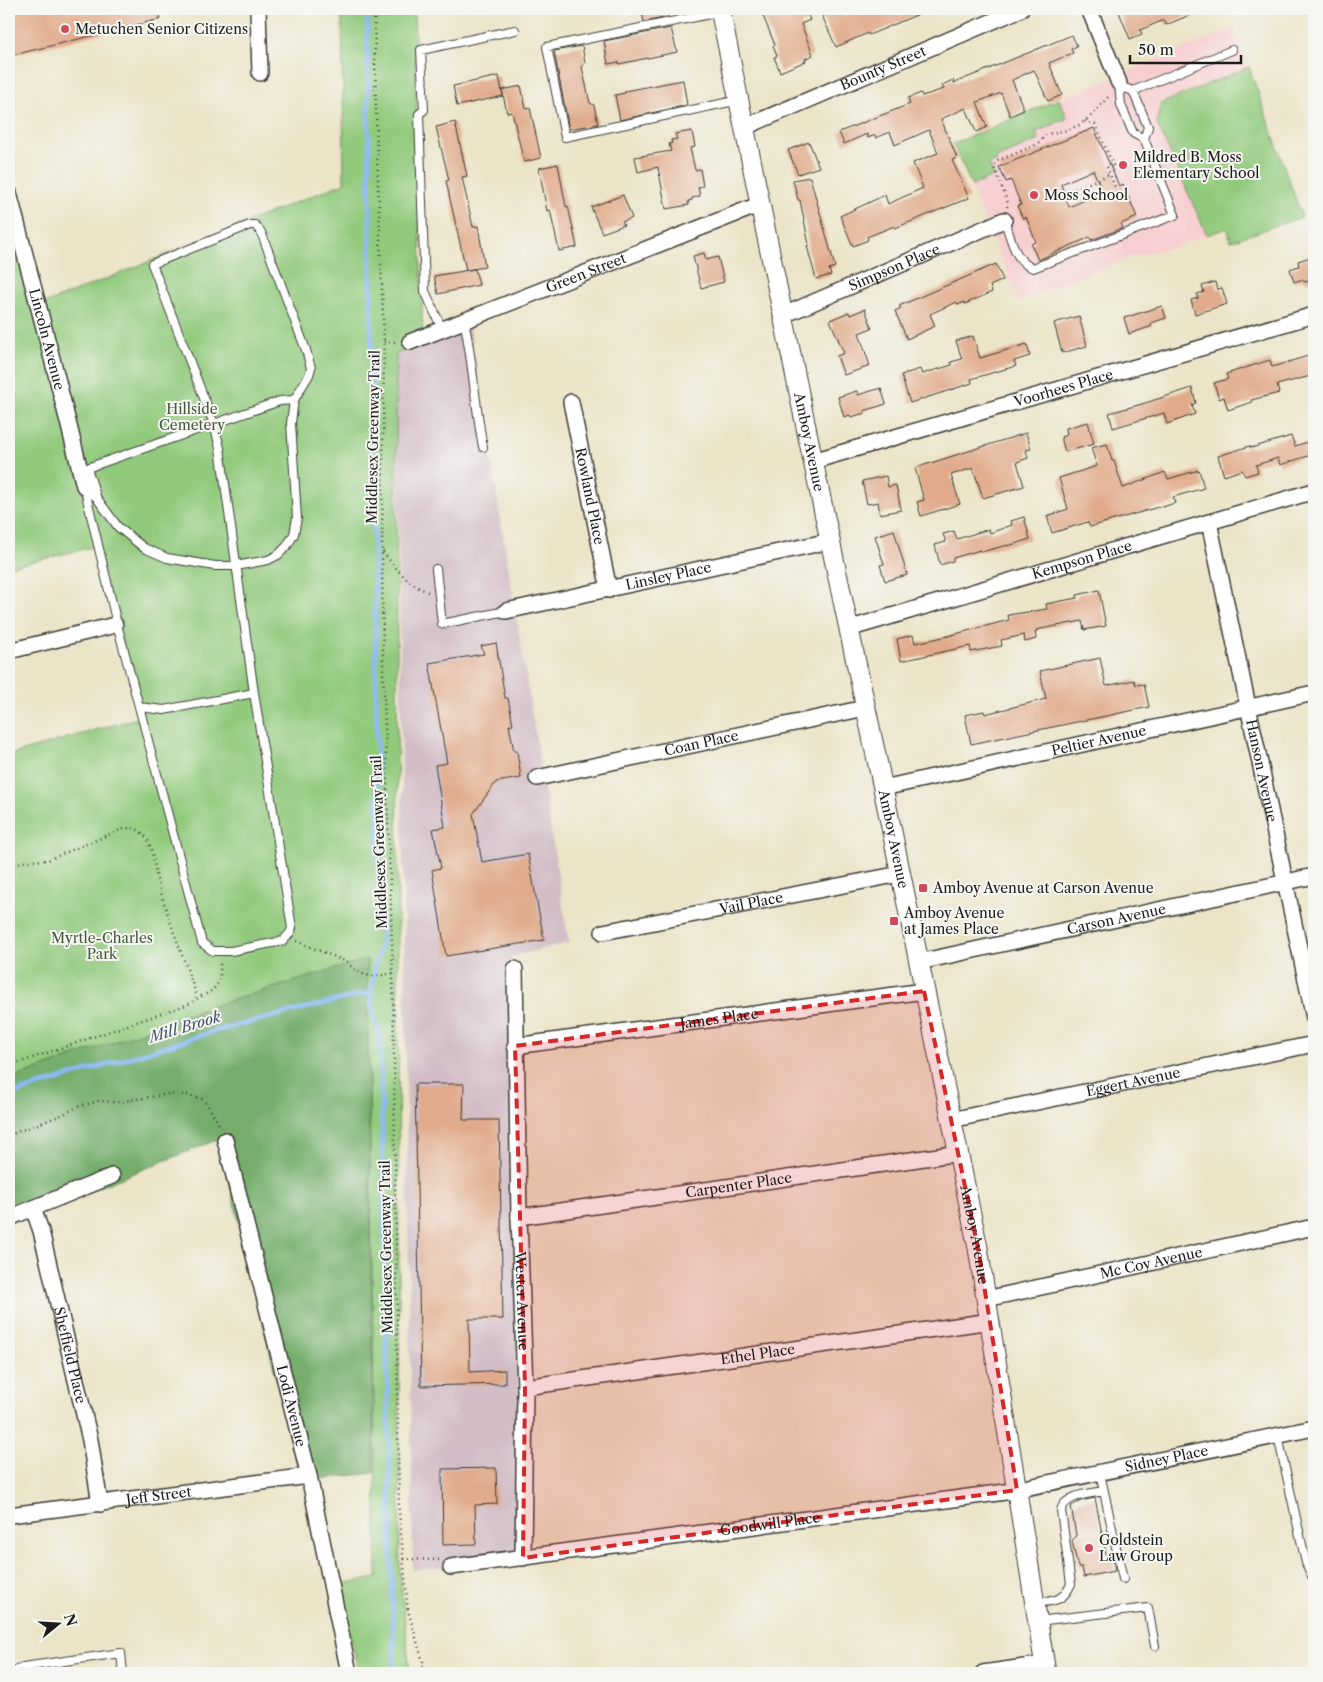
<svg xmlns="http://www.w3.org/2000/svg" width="1323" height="1682" viewBox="0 0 1323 1682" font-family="'Libre Caslon Text',serif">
<rect width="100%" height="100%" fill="#f6f6f2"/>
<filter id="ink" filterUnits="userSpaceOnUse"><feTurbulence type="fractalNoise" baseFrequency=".02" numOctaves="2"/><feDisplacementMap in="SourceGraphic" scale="10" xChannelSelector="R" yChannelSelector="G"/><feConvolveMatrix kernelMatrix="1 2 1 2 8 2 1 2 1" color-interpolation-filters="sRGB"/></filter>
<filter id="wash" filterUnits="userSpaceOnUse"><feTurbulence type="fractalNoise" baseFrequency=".0096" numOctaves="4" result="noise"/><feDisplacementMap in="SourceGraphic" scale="20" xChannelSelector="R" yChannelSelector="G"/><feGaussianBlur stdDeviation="1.12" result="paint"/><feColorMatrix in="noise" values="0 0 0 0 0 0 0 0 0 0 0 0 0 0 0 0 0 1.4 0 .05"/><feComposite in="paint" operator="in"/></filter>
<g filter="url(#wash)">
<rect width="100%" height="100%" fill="#ebe4c7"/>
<path fill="#f7cfd1" d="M1233,28L1249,67L1302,217L1231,241L1226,228L1171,248L1131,257L1019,301L953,144Z"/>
<path fill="#d2bdc6" d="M469,323L569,943L512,956L521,1560L413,1570L396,354Z"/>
<path fill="#92ca7d" stroke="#57734c" d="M342,9H414L423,341L396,354L400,1571L410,1673H359L338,1584L377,1578L367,960L213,1006L9,1080V755L141,717L97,546L9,567V259L19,256L34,308L344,183Z
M1249,67L1302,217L1231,241L1227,228L1207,235L1157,124L1160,104Z
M1059,99L1067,117L1066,119L1036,132L1039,140L996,158L997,161L989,164L994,176L972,186L953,144Z"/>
<path fill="#75ae6c" stroke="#486544" d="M367,959L374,1473L301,1481L219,1139L9,1223V1080L213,1006Z"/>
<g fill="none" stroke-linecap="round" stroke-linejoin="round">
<path stroke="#8bbaf6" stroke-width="4.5" d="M367,9L379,898L382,943L376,961L371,992L372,1005L380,1037L394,1673
M9,1095L215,1031L371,992"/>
</g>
<g id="blocks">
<path fill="#e1ab8b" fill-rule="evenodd" d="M9,9H158L161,19L13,55L9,38Z
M641,9H667L668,17L644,22Z
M765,9H805L810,20L801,24L813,55L805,59L806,61L780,72L774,57L777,56L773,46L775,45L763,16L768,14Z
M819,9H842L845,16L861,9H931L869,35L868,33L836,47Z
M1127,9H1204L1166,25L1164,20L1140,30L1142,34L1130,39L1119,12Z
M671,28L677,52L619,64V62L608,64L604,41Z
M1072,35L1077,46L1071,49L1073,53L1049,63L1062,95L1048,101L1034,70L1012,80L1024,110L1010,116L1001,93L977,102L987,127L976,132L966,108L941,119L957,158L952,160L969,198L895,228L894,226L867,237L868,240L853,246L840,216L885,195L888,204L923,188L913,163L938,153L929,130L895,145L890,132L876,138L875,135L868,138L867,134L844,144L839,132L910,104L908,98L921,93L922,96L944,89L942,85L953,80L954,83Z
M582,46L585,63L582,67L590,103L594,105L598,124L569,129L554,51Z
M499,76L503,96L457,106L453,86Z
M683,80L687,105L620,120L615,95L625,93V91Z
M521,86L526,109L530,108L541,158L524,162L512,112L507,113L502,90Z
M455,122L467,176L462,177L473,227L478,226L485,267L466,270L446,181L449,180L436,127Z
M1094,128L1119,186L1123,184L1137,217L1121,224L1123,228L1091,240L1090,237L1038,260L1031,244L1036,242L1026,217L1023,219L1017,206L1021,205L1011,180L1006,182L999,167ZM1093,170L1103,192L1069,207L1061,184Z
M692,131L695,147L690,148L695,170L700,169L703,186L698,187L700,196L692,198V200L688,201L689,205L666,209L658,167L638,172L635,157L671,151L669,144L672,143L671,140L677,139L675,134Z
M809,142L819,167L798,174L788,150Z
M558,164L566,207L568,206L577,247L559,251L550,210L547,211L539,168Z
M810,177L835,267L829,269L831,275L816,279L807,246L809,245L800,200H798L793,180Z
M623,195L632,218L622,222L624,225L602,233L591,207Z
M704,253L706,260L718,257L724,282L701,288L693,256Z
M1314,256V280L1304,282L1303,279L1294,282L1290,269L1299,266L1298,261Z
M996,264L1003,280L990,286L992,292L965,304L964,302L958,305L957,302L930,314L935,326L907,339L895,311L901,308L899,306Z
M475,269L479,285L438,294L434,276Z
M1215,282L1217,289L1222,288L1227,304L1195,314L1191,300L1198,298L1197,294L1204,292L1202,286Z
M1162,306L1166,318L1151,323L1152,326L1129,334L1124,318Z
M865,309L872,328L859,333L870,366L844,375L837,356L844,353L830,320L849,312L850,315Z
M1079,316L1087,346L1062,353L1054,323Z
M973,336L980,358L1027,344L1030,356L1014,361L1016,366L971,379L972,383L910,403L901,375L920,369L922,374L952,365L951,362L962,359L956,341Z
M1311,355L1314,364V375L1277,385L1279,393L1251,400L1252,402L1228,410L1224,397L1219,399L1214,383L1228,379L1226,374L1270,360L1272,367Z
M881,388L886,404L864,411L865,413L851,417L850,415L844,417L838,397L857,391L858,395Z
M1192,388L1196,403L1192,405L1195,414L1167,424L1164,413L1113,428L1109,413L1142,404Z
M1088,422L1094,444L1065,452L1061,437L1067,435L1066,428Z
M1026,433L1031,449L1026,450L1028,458L1017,462L1024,486L983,498L973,468L951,475L960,504L921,516L917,502L924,500L915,468Z
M1291,436L1295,446L1314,440V454L1280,465L1278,458L1256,465L1258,472L1245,476L1242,470L1224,476L1218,456L1250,446L1251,448Z
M1107,444L1112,461H1114L1123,488L1165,472L1168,479L1199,470L1204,488L1173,497L1175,503L1163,507L1162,506L1090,527L1088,522L1052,533L1047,516L1068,509L1059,478L1097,466L1091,448Z
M886,476L888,487L896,485L901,510L880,514L878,502L867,504L862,481Z
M1024,517L1030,539L1008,546V545L981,552L980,550L953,558V561L940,565L935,545L946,542L943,534L954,531L957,539L989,529L990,533L1012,525L1011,521Z
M894,530L907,575L885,581L880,565L884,564L875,536Z
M1099,590L1106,626L1084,630L1082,621L1036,630L1037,631L1035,632L1036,639L1025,642L1024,635L1001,640L1002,646L971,652L970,646L901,661L897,639L913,635L915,643L944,637L1009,620L1008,615L1047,609L1046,604L1077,598V595Z
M496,643L505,698H508L513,725H509L514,751H517L521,778L496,782L473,814L482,862L528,854L544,940L446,956L432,870L441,868L433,829L445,827L435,765L447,763L429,663L484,654L481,646Z
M1100,658L1106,686L1134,680L1136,685L1144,684L1149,707L971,744L965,715L984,711L985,714L1046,699L1040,671Z
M415,1084H464L463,1120H499L503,1319H469L470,1372L505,1370V1384L421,1386Z
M496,1468L497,1504L475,1505L476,1544L443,1545L442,1469Z
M1095,1498L1107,1559L1113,1558L1115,1571L1084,1577L1082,1567H1078L1072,1541L1076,1535L1071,1506L1081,1501Z"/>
</g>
</g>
<g filter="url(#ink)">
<use href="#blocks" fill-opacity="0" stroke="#3b3a36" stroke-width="1"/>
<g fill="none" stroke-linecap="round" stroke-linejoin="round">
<g stroke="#3b3a36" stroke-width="10">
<path id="service" d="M720,12L547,47L565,137L739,100
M1119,83L1122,87L1133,91L1232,50
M1119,83L1121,105L1133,133L1144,139L1148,127L1133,91
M1004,220C1011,236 1014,262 1033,268L1175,215L1144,139
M464,320C473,362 475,405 483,447
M442,329L425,291L419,114L424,110L421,50L515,30
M84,486L117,624L202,943L213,951H231L283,941L290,933L292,928L254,693L220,448L214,424L152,264L250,225H255L261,232L306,350L311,368L309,375L294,400L291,423L297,518L294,534L287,546L278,555L268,560L236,566H215L167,558L144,548L118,527L96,497L84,486
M96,496L87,468L280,401L294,400
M436,569L442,624L506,611
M139,707L164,710L254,693
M1278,1436L1306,1563L1314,1580
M1100,1473L1123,1579
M1035,1603C1053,1601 1063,1602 1071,1584L1061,1510C1066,1494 1090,1494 1104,1491
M1038,1621L1148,1608L1155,1646
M12,1673L23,1667L121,1653L123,1673"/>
</g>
<g stroke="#3b3a36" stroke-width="18">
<g id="minor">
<path d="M258,9L260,73"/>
<path d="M1089,9L1119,83"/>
<path id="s1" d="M745,127L1021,9"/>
<path id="s2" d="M9,193L56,374L84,486"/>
<path id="s3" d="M784,315L1004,220"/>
<path id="s4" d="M410,342L761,204"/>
<path id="s5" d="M571,402L609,590"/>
<path id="s6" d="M813,461L1314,315"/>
<path id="s7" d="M1209,522L1314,1018"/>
<path id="s8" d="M506,611L830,541"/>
<path id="s9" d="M848,629L1314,491"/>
<path d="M9,651L115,625"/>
<path id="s10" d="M537,778L865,708"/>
<path id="s11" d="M883,788L1314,693"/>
<path id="s12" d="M603,932L900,874"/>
<path id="s13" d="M919,962L1314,876"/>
<path id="s14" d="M515,969L519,1217L525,1387L523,1558"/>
<path id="s15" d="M515,1046L924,991"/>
<path id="s16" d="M951,1120L1314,1044"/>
<path id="s17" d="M225,1140L309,1476L349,1673"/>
<path id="s18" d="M33,1208L41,1231L90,1440L100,1504"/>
<path id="s19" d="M519,1217L959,1153"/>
<path d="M9,1218L112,1176"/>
<path id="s20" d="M986,1299L1314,1227"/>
<path id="s21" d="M525,1387L991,1321"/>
<path id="s22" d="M9,1515L309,1476"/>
<path id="s23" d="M451,1567L1005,1492L1314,1428"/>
<path d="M983,1673L1045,1664"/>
</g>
</g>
<g stroke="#3b3a36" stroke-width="21">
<g id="tertiary">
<path id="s24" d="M720,9L813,461L883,788L978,1248L1046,1673"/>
</g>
</g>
<path stroke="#3b3a36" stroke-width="2.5" stroke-dasharray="1 4" stroke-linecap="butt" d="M374,9L377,156L384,342L382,551L383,666L393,973L399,1511L408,1610L423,1662L424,1673
M1085,121L1095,124L1114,167L1108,169
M1107,167L1115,187
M1052,199L1110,174
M1007,207L1008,203L994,167L997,161L1036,145L1047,134L1068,130L1079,125L1089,118L1110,95
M384,342H397
M383,552C396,569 408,584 428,592
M9,864L29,861L48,860L120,830C130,827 137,827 144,835C154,846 154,870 158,883C169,921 183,957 196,994V998
M296,941L347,962C361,978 373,978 393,973
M9,1066L192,1003C195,999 197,999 202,996C220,988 221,979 220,960
M9,1135L62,1115L77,1107L99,1101L118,1102L169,1094L188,1095L202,1099L209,1107L221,1128
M403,1559L439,1560"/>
<use href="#service" stroke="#fff" stroke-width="8"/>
<use href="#minor" stroke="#fff" stroke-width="15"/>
<use href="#tertiary" stroke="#fff" stroke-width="19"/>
</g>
</g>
<path fill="#d62828" fill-opacity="0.2" stroke="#d62828" stroke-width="4" stroke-dasharray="10 6" stroke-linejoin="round" d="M924,991L978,1248L1017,1490L523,1558L525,1387L515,1046Z"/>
<g fill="#d1495b" stroke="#f6f6f2" stroke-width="2">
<circle cx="65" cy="29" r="5"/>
<circle cx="1123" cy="165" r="5"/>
<circle cx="1034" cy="195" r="5"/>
<rect x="918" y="883" width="10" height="10" rx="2.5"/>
<rect x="889" y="916" width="10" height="10" rx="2.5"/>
<circle cx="1089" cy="1548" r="5"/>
</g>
<g text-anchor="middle" stroke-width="4" stroke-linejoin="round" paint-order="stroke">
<g font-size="14" fill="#1c1c1c" stroke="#f6f6f2" text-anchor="start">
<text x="75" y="34">Metuchen Senior Citizens</text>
<text x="1133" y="162">Mildred B. Moss<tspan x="1133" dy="16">Elementary School</tspan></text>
<text x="1044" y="200">Moss School</text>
<text x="933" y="893">Amboy Avenue at Carson Avenue</text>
<text x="904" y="918">Amboy Avenue<tspan x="904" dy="16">at James Place</tspan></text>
<text x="1099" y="1545">Goldstein<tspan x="1099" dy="16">Law Group</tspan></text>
</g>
<g font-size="14" fill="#1c1c1c" stroke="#f6f6f2">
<text dy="5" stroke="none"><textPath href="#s1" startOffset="150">Bounty Street</textPath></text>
<text dy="5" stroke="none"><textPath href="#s3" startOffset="120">Simpson Place</textPath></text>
<text dy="5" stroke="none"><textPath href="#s4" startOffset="189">Green Street</textPath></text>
<text dy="5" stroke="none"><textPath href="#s2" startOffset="151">Lincoln Avenue</textPath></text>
<text dy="5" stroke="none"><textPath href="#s6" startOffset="261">Voorhees Place</textPath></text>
<text transform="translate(373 437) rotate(-89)" y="5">Middlesex Greenway Trail</text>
<text dy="5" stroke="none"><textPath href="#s24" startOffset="442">Amboy Avenue</textPath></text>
<text dy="5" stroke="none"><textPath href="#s5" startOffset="96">Rowland Place</textPath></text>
<text dy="5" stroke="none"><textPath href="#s9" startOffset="244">Kempson Place</textPath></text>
<text dy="5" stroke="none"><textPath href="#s8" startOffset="166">Linsley Place</textPath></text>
<text dy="5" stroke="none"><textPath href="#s11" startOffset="221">Peltier Avenue</textPath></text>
<text dy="5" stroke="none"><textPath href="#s10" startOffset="168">Coan Place</textPath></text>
<text dy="5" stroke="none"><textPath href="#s7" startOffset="254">Hanson Avenue</textPath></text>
<text dy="5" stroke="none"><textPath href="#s24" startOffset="848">Amboy Avenue</textPath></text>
<text transform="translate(379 842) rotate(-92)" y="5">Middlesex Greenway Trail</text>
<text dy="5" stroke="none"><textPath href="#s12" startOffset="151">Vail Place</textPath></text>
<text dy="5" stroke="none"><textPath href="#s13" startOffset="202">Carson Avenue</textPath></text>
<text dy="5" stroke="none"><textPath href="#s15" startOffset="206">James Place</textPath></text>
<text dy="5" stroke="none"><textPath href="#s16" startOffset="186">Eggert Avenue</textPath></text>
<text dy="5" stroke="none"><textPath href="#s19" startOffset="222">Carpenter Place</textPath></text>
<text dy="5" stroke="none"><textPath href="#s24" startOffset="1252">Amboy Avenue</textPath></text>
<text transform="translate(386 1247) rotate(-91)" y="5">Middlesex Greenway Trail</text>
<text dy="5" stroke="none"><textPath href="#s20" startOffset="169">Mc Coy Avenue</textPath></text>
<text dy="5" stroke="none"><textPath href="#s14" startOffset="332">Wester Avenue</textPath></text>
<text dy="5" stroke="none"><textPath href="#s21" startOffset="235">Ethel Place</textPath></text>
<text dy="5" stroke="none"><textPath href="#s18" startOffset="152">Sheffield Place</textPath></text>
<text dy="5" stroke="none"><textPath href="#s17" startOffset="274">Lodi Avenue</textPath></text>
<text dy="5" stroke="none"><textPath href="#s23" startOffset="724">Sidney Place</textPath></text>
<text dy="5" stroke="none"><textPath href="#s22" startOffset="151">Jeff Street</textPath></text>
<text dy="5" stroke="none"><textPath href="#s23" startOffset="322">Goodwill Place</textPath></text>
</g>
<g font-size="14" fill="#45593e" stroke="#f6f6f2">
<text x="192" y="414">Hillside<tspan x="192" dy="16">Cemetery</tspan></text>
<text x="102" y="943">Myrtle-Charles<tspan x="102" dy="16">Park</tspan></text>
</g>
<g font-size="15" font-style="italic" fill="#435368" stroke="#f6f6f2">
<text transform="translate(185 1027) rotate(-17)" y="5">Mill Brook</text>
</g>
</g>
<rect width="1323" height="1682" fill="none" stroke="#f6f6f2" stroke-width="30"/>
<g transform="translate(58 1624) rotate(72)" stroke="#f6f6f2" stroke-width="4" paint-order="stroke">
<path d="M0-4L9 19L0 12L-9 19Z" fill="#1c1c1c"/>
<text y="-8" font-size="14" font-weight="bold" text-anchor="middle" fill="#1c1c1c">N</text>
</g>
<path d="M1130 55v8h111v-8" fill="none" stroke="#1c1c1c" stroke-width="2.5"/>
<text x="1138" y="55" font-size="15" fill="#1c1c1c" stroke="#f6f6f2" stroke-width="4" paint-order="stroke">50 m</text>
</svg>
